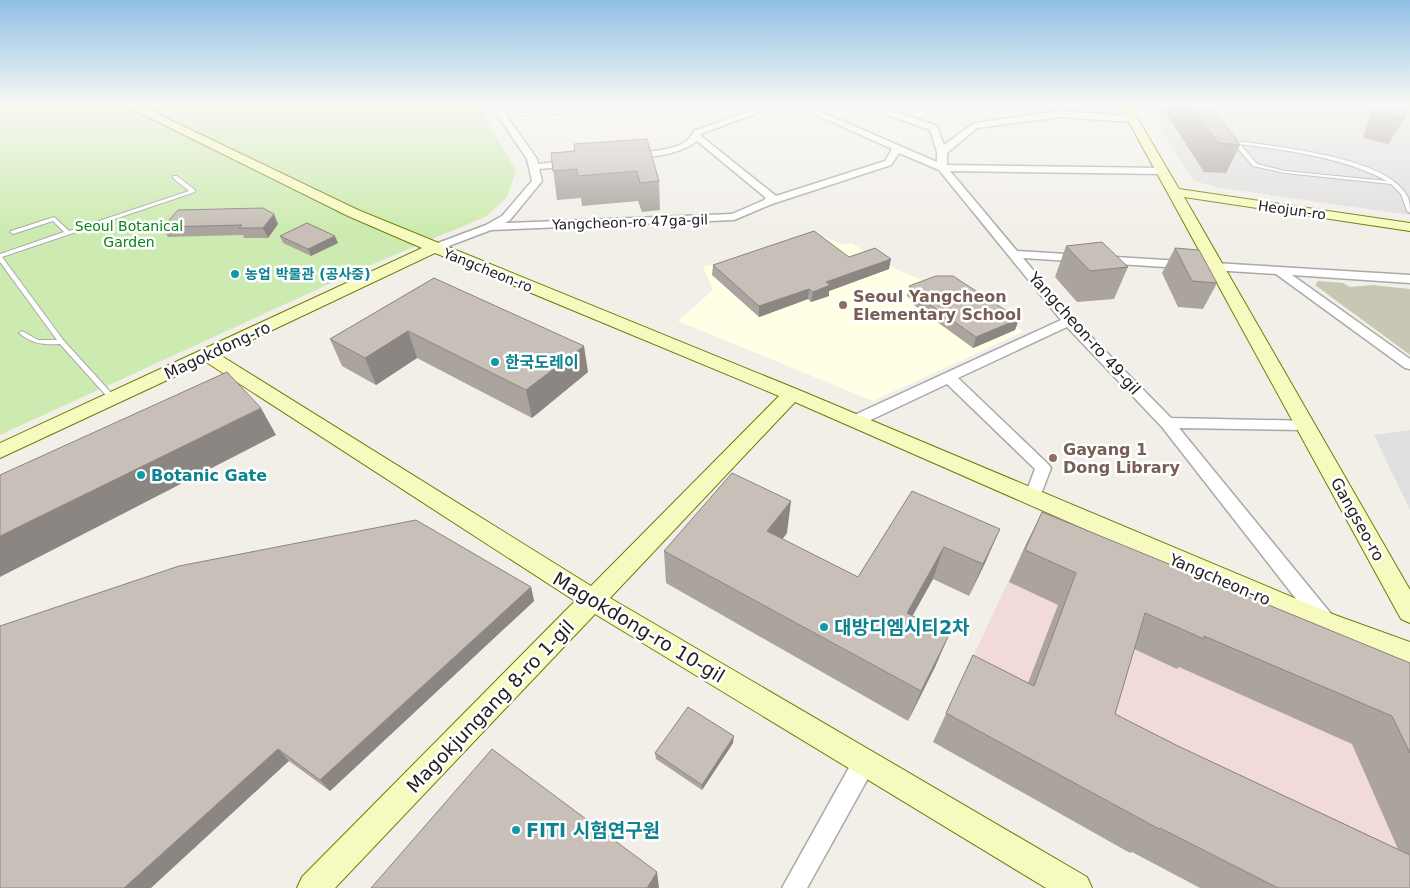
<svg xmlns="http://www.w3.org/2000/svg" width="1410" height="888" viewBox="0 0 1410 888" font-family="'DejaVu Sans','Noto Sans KR',sans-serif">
<rect width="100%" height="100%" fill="#f2efe9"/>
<path fill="#e0dfdf" d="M1145,104H1410V215L1222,188L1194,181Z
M1410,430V510L1374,435Z"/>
<path fill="#f2dad9" d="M1026,544L1401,706L1410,888L933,742Z"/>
<path fill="#ffffe5" d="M819,235L844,245L852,243L867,253L898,270L929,283L961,280L1023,332L873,401L678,321L713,290L703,267L800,242Z"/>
<path fill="#c7c7b4" d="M1318,281L1343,283L1350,287L1372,285L1410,289V355L1315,285Z"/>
<path fill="#cdebb0" d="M0,104H478L516,171L507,197L487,216L366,267L0,435Z"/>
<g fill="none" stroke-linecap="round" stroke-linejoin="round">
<g stroke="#a9a9a9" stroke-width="2">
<path id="lane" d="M1218,104H1222L1215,114L1220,120L1218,121L1211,114Z
M631,109L633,110L632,111L502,116L500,115L502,114Z
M1231,138H1235L1237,141C1278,147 1384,157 1406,194C1410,200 1410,206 1410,213L1407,211L1401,194L1391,184L1285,173L1253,166L1233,143L1231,139ZM1240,144C1290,151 1342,157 1387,181L1285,171L1257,164Z
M173,176H177L195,190V192L2,257L64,341L115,397L117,399L115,401H111L60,344C44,345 33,344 20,334L19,333L22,331L38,340H57L0,262V254L64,232L53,221L13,234L10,232L11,231L54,217L69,231L189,191L173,178Z"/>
</g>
<g stroke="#a9a9a9" stroke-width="3">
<path id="street" d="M490,104H498L537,159L538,164L573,160L578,163L573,166L539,169L542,181L510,220L505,223L732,214L764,200L766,198L697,141C678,155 655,156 633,159L628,156L633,153C651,151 687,151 694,131L769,104H780L701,134V136L776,196L885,161L892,149L792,104H803L937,162V152L930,130L883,113L874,104H883L889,109L937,126L944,145L974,123L1060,111L1132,116L1136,119L1132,122L1060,117L977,128L947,153V165L1163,168L1168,171L1163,174L950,171L1017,251L1410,275V283L1292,275L1410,359V369L1405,368L1276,274L1023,258L1073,318L1171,418L1311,421L1313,425L1311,429L1306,430L1179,428L1332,615L1334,621L1332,627L1325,629L1318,627L1162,427L1067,327L958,378L1048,464L1051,468L1038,502L1032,504L1026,502L1024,498L1035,469L947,384L860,425H850L848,421L850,417L1061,320L939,170L899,153L891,165L772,204L734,220L491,230L438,250H430L428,248L430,246L486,225L502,216L532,181L527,159Z
M864,752L872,755L875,763L872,771L807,888H782L856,755Z"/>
</g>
<g stroke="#707d05" stroke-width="2">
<path id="secondary" d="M122,104H137L358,210L799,390L1335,615L1410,642V666L1317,631L795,402L610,598L1087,877L1092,888H1046L595,614L335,888H297L302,877L575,601L206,362L0,458V443L422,248L348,216ZM435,253L779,396L591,586L220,355Z
M1119,104H1129L1179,189L1410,223V231L1184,197L1410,590V623L1401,619Z"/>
</g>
<use href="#lane" fill="#fff" fill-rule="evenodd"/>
<use href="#street" fill="#fff" fill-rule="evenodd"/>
<use href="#secondary" fill="#f7fabf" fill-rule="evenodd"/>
</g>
<path fill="#aba49e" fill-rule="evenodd" d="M1166,104H1208L1240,145L1226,173L1204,172L1164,110Z
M1362,104H1408L1405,118L1388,144L1363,138L1373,106Z
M574,144L659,181L660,210L642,212L638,201L582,206L581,198L557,200L551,153L574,151Z
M278,224L268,238H244L243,235L168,237L163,227Z
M280,236L338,243L311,256L283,243Z
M1066,246L1128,267L1114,299L1077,302L1055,277Z
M1175,248L1217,283L1203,309L1178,307L1162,273Z
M849,257L889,269L829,291V296L811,302L808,299L759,317L712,275L713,265Z
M434,278L588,372L532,418L417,358L376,385L342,366L330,339Z
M909,286L1019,319L1015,330L973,348L914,305L915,302L907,296Z
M912,491L986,561L969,596L933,579L912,616L936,665L908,721L666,583L664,551L787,533L782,539L858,577Z
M1042,512L1410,663V888H1200L1132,852L1130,853L933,742L973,655L1028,683L1058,605L1009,582L1026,544ZM1134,649L1177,669L1179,667L1352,744L1398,849L1178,746L1115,714Z
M531,587L534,601L330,791L289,761L0,888Z
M733,743L702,790L656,759L655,753Z"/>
<path fill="#8b8681" d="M530,104H557L531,108Z
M274,214L278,224L268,238L263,228Z
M335,236L338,243L311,256L308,249Z
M891,259L889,269L829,291V296L811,302L813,292L826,282Z
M809,289L808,299L759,317V306Z
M1019,319L1015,330L973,348L976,337Z
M408,331L417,358L376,385L365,358Z
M584,346L588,372L532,418L526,390Z
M261,408L276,435L0,577V536Z
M791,501L787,533L764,564L767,531Z
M1000,529L986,561L969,596L983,564Z
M944,547L933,579L897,644L907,613Z
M531,587L534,601L330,791L320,780Z
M949,635L936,665L908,721L921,691Z
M734,736L733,743L702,790V785Z
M278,749L289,761L151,888H124Z
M657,872L659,888H647Z"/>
<path fill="#c7bfb8" stroke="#8b8681" d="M1189,104H1208L1240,145L1218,143Z
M1382,104H1408L1405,118L1379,113Z
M647,139L659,181L640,183L637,171L578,176L577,169L553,171L551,153L575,151L574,144Z
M263,208L274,214L263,228H239L242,225L163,227L178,210Z
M307,223L335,236L308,249L280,236Z
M814,231L849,257L875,248L891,259L826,282L830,285L813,292L809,289L759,306L713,265Z
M1102,242L1128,267L1090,271L1066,246Z
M1175,248L1199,250L1217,283L1192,281Z
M936,276H953L1019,319L976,337L916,295L920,293L909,286Z
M434,278L584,346L526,390L408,331L365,358L330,339Z
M227,372L261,408L0,536V475Z
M732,473L791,501L767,531L858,577L912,491L1000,529L983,564L944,547L907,613L949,635L921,691L664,551Z
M1042,512L1410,663V753L1392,716L1204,636V639L1145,613L1115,714L1178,746L1410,855V888H1278L1160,828L1159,829L946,713L973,655L1034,686L1076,573L1025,550Z
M416,520L531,587L320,780L278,749L124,888H0V626L179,566Z
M688,707L734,736L702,785L655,753Z
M492,749L657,872L647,888H371Z"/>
<linearGradient id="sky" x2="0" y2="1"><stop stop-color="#8fc0e4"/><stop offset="0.46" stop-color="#f9f8f5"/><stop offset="1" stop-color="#f9f8f5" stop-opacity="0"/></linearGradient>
<rect width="1410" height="228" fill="url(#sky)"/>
<g fill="#0f9aa8" stroke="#fff" stroke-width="2">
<circle cx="235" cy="274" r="5"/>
<circle cx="495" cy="362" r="5"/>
<circle cx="141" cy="475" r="5"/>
<circle cx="824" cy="627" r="5"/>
<circle cx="516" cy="830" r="5"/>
</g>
<g fill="#8d6e63" stroke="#fff" stroke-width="2">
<circle cx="843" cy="305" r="5"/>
<circle cx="1053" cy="458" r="5"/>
</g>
<g text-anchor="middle" stroke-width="5" stroke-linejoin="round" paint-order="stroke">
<g font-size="14" fill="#222" stroke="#fff">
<text transform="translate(1292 210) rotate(8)" y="5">Heojun-ro</text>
<text transform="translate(630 222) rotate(-2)" y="5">Yangcheon-ro 47ga-gil</text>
<text transform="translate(488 270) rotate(22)" y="5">Yangcheon-ro</text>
</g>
<g font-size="14" fill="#0c8416" stroke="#fff">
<text x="129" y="231">Seoul Botanical<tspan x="129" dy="16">Garden</tspan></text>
</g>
<g font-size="14" font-weight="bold" fill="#0d838f" stroke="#fff" text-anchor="start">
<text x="245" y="279">농업 박물관 (공사중)</text>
</g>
<g font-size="16" font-weight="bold" fill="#785e54" stroke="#fff" text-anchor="start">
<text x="853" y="302">Seoul Yangcheon<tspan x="853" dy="18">Elementary School</tspan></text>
<text x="1063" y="455">Gayang 1<tspan x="1063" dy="18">Dong Library</tspan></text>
</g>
<g font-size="16" fill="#222" stroke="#fff">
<text transform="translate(1085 333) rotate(48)" y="6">Yangcheon-ro 49-gil</text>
<text transform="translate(217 350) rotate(-25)" y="6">Magokdong-ro</text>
<text transform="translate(1358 519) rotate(61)" y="6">Gangseo-ro</text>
<text transform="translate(1220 579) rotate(23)" y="6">Yangcheon-ro</text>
</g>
<g font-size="16" font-weight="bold" fill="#0d838f" stroke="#fff" text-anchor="start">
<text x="505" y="368">한국도레이</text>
<text x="151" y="481">Botanic Gate</text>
</g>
<g font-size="19" fill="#222" stroke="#fff">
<text transform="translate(639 627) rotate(31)" y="7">Magokdong-ro 10-gil</text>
<text transform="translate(490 706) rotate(-46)" y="7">Magokjungang 8-ro 1-gil</text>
</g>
<g font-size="19" font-weight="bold" fill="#0d838f" stroke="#fff" text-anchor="start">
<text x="834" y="634">대방디엠시티2차</text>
<text x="526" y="837">FITI 시험연구원</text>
</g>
</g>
</svg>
